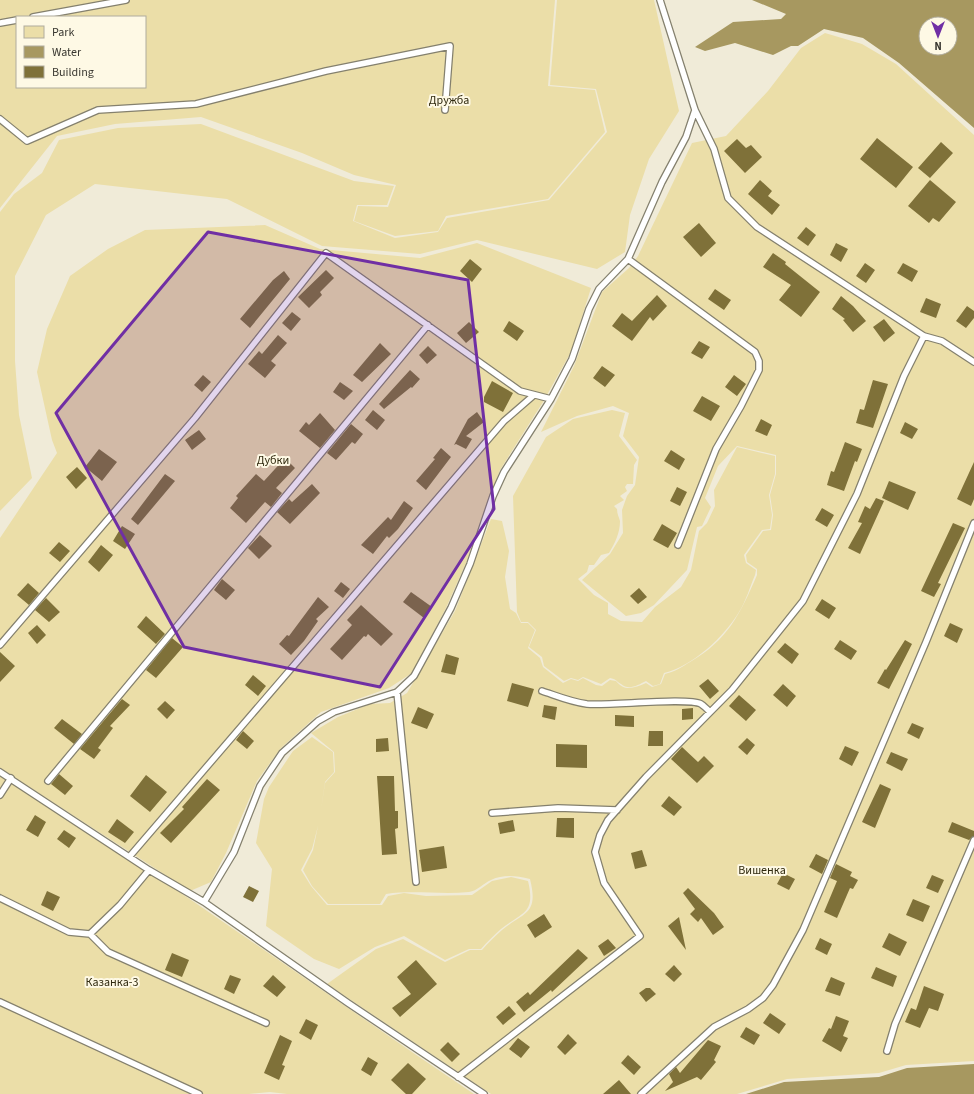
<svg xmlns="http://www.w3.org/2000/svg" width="974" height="1094" viewBox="0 0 974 1094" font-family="'Source Sans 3',sans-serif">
<rect width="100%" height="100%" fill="#f0ebd8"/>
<path fill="#ebdea8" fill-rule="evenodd" d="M0,0H555L548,86L595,90L605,132L548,199L446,216L438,231L395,236L354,221L358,206L388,207L396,185L354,175L302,153L201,117L115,124L57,136L0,208ZM17,17H145V87H17Z
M557,0H654L679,111L649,159L630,215L625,252L597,269L477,240L420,254L322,246L227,199L95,184L46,215L15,276V361L19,415L32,478L0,511V212L14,194L42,173L59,140L118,128L201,124L354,181L394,186L387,205H357L353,221L395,238L438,232L447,218L549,200L607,132L596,89L550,85Z
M825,33L862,44L896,64L974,135V1061L906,1065L879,1073L787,1079L737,1094H491L327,984L376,949L403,939L445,962L470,950H482C488,943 495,936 502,930C524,912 539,915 530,879C516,876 504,874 491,880C484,883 477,891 469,892C442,895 414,890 386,894L380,904H328L312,886L303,870L313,850L318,826L312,849L301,870L311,886L327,905H382L388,896L404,893L426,896L472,895L492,881L511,877L528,881C536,914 522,912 501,929C494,935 487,942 481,949H469L445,960L404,936L375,947L339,969L314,959L266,926L272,869L256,843L264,799L269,787L293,751L312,737L333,752L334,772L325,782L321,810L325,783L335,772L334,752L311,733L338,717L370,704L390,703L407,693L455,611L491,519L502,521L509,551L505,577L510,609L516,613L521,623H528L535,630L528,648L540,658L543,667L563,683L571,679L578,681L583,678L596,685L602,686L610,680L616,681C625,692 634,688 646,683L652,687L661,684L665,674C674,672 682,667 690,662C728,640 740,614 757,575V569L747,562L746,555L763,531L771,530L773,515L770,495L776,474V455L737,446L718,466L705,498L711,507L702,526L697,527L687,570L654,605L641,613L626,616L582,580L610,554L623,533L622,510L627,496L635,485L639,457L623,436L629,413L613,406L577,416L541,432L574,366L602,292L629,268L638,256L692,143L726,136L768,91L801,48Z
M265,225L320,249L420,258L477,243L591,288L571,352L543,402L500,470L466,563L446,608L412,673L389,688L321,712L281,748L257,781L226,853L211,882L190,891L0,768V538L57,453L52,440L37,372L47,329L70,276L108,249L145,230Z
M612,410L625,413L619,436L637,460L634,465L633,484H627L625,487L627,491L620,496L624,500L614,506L617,509C617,514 619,517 620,521C620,533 615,543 609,553L601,555L594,565H589L587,572L578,579L594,595L608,603V614L621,621L642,622L655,607L681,587L691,570L699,531L707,523L715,506L714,490L737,447L775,456V474L769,495L772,515L770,529L762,530L744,555L746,563L756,570L755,575C750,587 746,601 739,612C724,637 693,666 664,673L660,684L653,686L646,681C638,685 629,691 621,684C616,681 616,679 610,678L601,684L583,677L578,680L571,678L564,681L544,666L542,657L529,647L536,630L528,622H521L517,612L513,496L546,437L573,419Z
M0,776C162,875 316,988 474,1094H287L270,1092L249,1094H0Z"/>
<path fill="#a79860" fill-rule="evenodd" d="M752,0H974V128L899,63L863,38L824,29L798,46H791L773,55L735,43L705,51L695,47L733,22L781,19L786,14ZM926,24H950V48H926Z
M974,1064V1094H746L784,1082L879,1077L907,1068Z"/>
<path fill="#7f7139" d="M877,138L913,167L896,188L860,159Z
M737,139L746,148L751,145L762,157L745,173L724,151Z
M941,142L953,153L930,178L918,168Z
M760,180L772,191L768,196L780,205L772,215L748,194Z
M930,180L956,202L939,222L933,218L929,223L908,206Z
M699,223L716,243L701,257L683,237Z
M806,227L816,235L808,246L797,238Z
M836,243L848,249L841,262L830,255Z
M773,253L786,262L785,264L820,292L801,317L779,300L791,285L763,267Z
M470,259L482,269L472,282L460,271Z
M865,263L875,270L866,283L856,276Z
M903,263L918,271L912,282L897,273Z
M326,270L334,278L320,292L322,295L309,308L298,297Z
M284,271L290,279L250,328L240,319L273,280Z
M715,289L731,300L724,310L708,299Z
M657,295L667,306L653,321L650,317L632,341L612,326L622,313L632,321Z
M841,296L853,306L866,321L853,332L843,320L845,319L832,309Z
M926,298L941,304L936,318L920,312Z
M967,306L974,311V318L966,328L956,321Z
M292,312L301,319L291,331L282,323Z
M884,319L895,333L884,342L873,327Z
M509,321L524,331L517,341L503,331Z
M469,322L479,332L466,343L457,333Z
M278,335L287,343L271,361L276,365L265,378L248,364L259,351L262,354Z
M699,341L710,347L702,359L691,353Z
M380,343L391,354L362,382L353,375Z
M428,346L437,355L427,364L419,355Z
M602,366L615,375L605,387L593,378Z
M410,370L420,379L412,388L411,387L384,409L379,404Z
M203,375L211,382L202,392L194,385Z
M734,375L746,384L737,396L725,387Z
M873,380L888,384L873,428L856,423L860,409L864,410Z
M492,381L513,393L503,412L484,402V397Z
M340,382L353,391L344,400L333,392Z
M702,396L720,406L711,421L693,411Z
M373,410L385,420L377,430L365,420Z
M477,412L484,422L466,436L472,439L466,449L456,444L454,445L468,419Z
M320,413L335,430L320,448L299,431L306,422L309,425Z
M761,419L772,425L767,436L755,431Z
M905,422L918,429L912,439L900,433Z
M351,424L363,434L355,444L352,442L336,460L327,453Z
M199,430L206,439L192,450L185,440Z
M845,442L862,449L857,462L855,461L844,491L827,485L831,471L834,472Z
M441,448L451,457L426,490L416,481L435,459L433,458Z
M99,449L117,462L102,481L85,467Z
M671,450L685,459L679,470L664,461Z
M285,458L295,468L276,488L282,493L271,507L265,502L246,523L230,508L238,498L236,496L256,474L264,481Z
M974,462V499L971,506L957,499Z
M77,467L87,478L76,489L66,477Z
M165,474L175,481L138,525L131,519Z
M889,481L916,492L908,510L882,498Z
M312,484L320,493L290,524L277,512L289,499L292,502Z
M677,487L687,492L680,506L670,501Z
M876,498L884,501L860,554L848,548L862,523L858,522L865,506L870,509Z
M404,501L413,508L398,529L389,538L387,536L373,554L361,545L388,517L391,520Z
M822,508L834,515L827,527L815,520Z
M953,523L965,528L938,583L941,584L934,597L921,591Z
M662,524L677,533L668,548L653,540Z
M122,526L135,534L125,549L113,541Z
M260,535L272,546L259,559L248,548Z
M59,542L70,551L60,562L49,553Z
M101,545L113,555L99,572L88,562Z
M222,579L235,590L226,600L214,590Z
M341,582L350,589L343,598L334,591Z
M28,583L39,593L29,605L17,595Z
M639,588L647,597L638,604L630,596Z
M411,592L432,607L424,618L403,602Z
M318,597L329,607L316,619L318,621L304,641L291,655L279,644L287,635L289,636Z
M46,598L60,612L49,622L35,610Z
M822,599L836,608L829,619L815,610Z
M361,605L393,634L381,646L368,634L366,637L364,636L342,660L330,649L352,625L347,620Z
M146,616L165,634L156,644L137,627Z
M950,623L963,629L957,643L944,636Z
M37,625L46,635L37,644L28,633Z
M172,638L183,647L156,678L146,670Z
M840,640L857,651L851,660L834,649Z
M905,640L912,644L889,689L877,683L885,669L886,670Z
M785,643L799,654L792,664L777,652Z
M0,652L15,666L0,682Z
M446,654L459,658L455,675L441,672Z
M253,675L266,686L258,696L245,685Z
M708,679L719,691L710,699L699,686Z
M512,683L534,689L528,707L507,701Z
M783,684L796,696L787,707L773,695Z
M739,695L756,710L746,721L729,706Z
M122,699L130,705L110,726L113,728L98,748L101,750L94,759L80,749Z
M165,701L175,710L167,719L157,709Z
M544,705L557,707L555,720L542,717Z
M418,707L434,714L427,729L411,723Z
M693,708V719L682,720V709Z
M615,715L634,716V727L615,726Z
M62,719L82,734L74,744L54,728Z
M912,723L924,728L919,739L907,733Z
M243,731L254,741L247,749L236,740Z
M649,731H663V746H648Z
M388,738L389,751L376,752V739Z
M747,738L755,745L747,755L738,747Z
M556,744L587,745V768L556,767Z
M845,746L859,752L852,766L839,759Z
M682,747L698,762L704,756L714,766L697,783L671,759Z
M891,752L908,759L902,771L886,763Z
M59,774L73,786L65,795L51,784Z
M146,775L167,792L150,812L130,796Z
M377,776H394L395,811H398V828L395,829L397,854L382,855Z
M207,779L220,790L171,843L160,833L184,809L182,807Z
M880,784L891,789L875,828L862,822Z
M669,796L682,807L674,816L661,806Z
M35,815L46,822L38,837L26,830Z
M557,818H574V838L556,837Z
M117,819L134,832L125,843L108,832Z
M513,820L515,831L500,834L498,823Z
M952,822L974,831V836L969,840L948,832Z
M64,830L76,838L69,848L57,839Z
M444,846L447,868L422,872L419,850Z
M642,850L647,866L635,869L631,853Z
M816,854L828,860L822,874L809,867Z
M836,864L852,872L850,876L858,880L853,889L850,888L837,918L824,912L837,881L830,878Z
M783,873L795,879L789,890L777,884Z
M932,875L944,880L938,893L926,888Z
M249,886L259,891L253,902L243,897Z
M688,888L714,913L724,927L713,935L701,918L698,922L690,914L695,909L683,893Z
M47,891L60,897L53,911L41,905Z
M913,899L930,906L923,922L906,915Z
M544,914L552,927L535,938L527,925Z
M679,917L686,950L668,926Z
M889,933L907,942L900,956L882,947Z
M820,938L832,944L827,955L815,949Z
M608,939L616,948L604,956L598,946Z
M578,949L588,958L552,992L551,990L524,1012L516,1002L528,992L530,995Z
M172,953L189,960L182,977L165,970Z
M416,960L437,984L400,1017L392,1008L411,994L397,977Z
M674,965L682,974L674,982L665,974Z
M876,967L897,976L893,987L871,978Z
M230,975L241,979L234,994L224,989Z
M273,975L286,987L277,997L263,986Z
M831,977L845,983L840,996L825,991Z
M924,986L944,994L938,1011L929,1008L920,1028L905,1022L911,1008L916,1010Z
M646,988H650L656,994L646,1002L639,993Z
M509,1006L516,1014L503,1025L496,1017Z
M770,1013L786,1024L779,1034L763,1023Z
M836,1016L849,1021L843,1036L848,1038L841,1052L822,1041L829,1028L831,1029Z
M306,1019L318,1025L311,1040L299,1033Z
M746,1027L760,1035L754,1045L740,1037Z
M568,1034L577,1043L565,1055L557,1047Z
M280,1035L292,1041L282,1065L285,1066L279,1080L264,1073Z
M518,1038L530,1047L521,1058L509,1049Z
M708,1040L721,1046L714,1060L716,1062L701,1080L697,1077L665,1091L673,1082L669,1074L676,1067L680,1073Z
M448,1042L460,1054L452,1062L440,1050Z
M628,1055L641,1067L634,1075L621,1063Z
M368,1057L378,1063L371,1076L361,1070Z
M408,1063L426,1079L412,1094H406L391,1080Z
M619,1080L631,1094H603Z"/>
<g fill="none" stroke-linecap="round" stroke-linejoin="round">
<g stroke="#84806e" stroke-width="8">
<path id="service" d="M660,0L695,110L714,149L728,198L757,227L924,336L942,341L974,362
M33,17L126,0
M0,23L17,20
M0,119L27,141L98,110L196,104L326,71L450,46L445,110
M628,259L755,352L759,361V370L741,406L716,449L678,545
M0,645L195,418L326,253L520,391L551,399
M542,691C557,696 571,702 587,704C609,706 688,697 701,704C704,706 707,709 710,712
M397,692L416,882
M0,772L149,870L204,902L348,1003L484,1094
M48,781L428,325
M0,795L11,778
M492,813L558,808L617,810
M130,856L504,421L534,395
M0,898L69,932L90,934L108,952L266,1023
M204,902L234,852L260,786L282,753L318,721L334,712L397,692L414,676L451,608L470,564L493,496L504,472L551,399L572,359L589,309L599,289L628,259L662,182L686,137L695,110
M90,934L120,905L149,870
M0,1002L199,1094
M887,1051L895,1024L974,840
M458,1077L640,936L604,883L595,852L600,835L608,820L646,777L732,690L803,601L857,494L904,376L924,336
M641,1094L714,1027L748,1009L763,998L773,985L803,930L926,642L974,523"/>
</g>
<use href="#service" stroke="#fff" stroke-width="5.5"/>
</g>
<path fill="#702fa4" fill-opacity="0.2" stroke="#702fa4" stroke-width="3" stroke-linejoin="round" d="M208,232L468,280L494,509L380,687L184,647L56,413Z"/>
<g text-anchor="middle" stroke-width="4" stroke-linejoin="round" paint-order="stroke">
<g font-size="12" fill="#302a0f" stroke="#fef9e5">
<text x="449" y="104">Дружба</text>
<text x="273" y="464">Дубки</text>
<text x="762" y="874">Вишенка</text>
<text x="112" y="986">Казанка-3</text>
</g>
</g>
<rect x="16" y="16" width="130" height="72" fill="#fef9e5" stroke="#b0ac9d"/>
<rect x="24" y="26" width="20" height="12" fill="#ebdea8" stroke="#b0ac9d"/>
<text x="52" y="36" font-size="12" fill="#3a3831">Park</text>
<rect x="24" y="46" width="20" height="12" fill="#a79860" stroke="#b0ac9d"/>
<text x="52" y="56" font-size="12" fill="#3a3831">Water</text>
<rect x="24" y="66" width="20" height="12" fill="#7f7139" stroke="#b0ac9d"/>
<text x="52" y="76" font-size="12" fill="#3a3831">Building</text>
<g transform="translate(938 36) rotate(180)"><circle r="19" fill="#fef9e5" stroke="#b0ac9d"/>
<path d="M0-3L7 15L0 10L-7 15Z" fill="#702fa4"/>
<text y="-6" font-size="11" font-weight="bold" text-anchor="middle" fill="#3a3831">N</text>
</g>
</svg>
